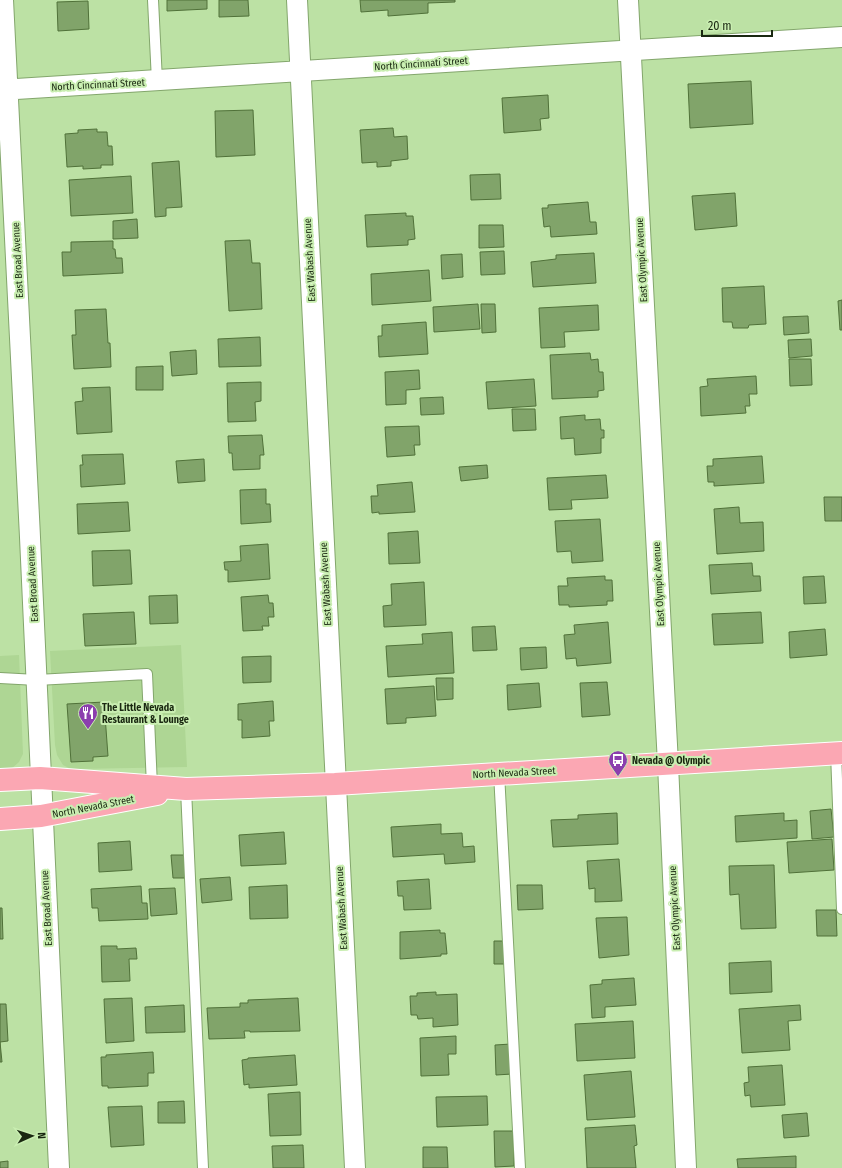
<svg xmlns="http://www.w3.org/2000/svg" width="842" height="1168" viewBox="0 0 842 1168" font-family="'Fira Sans Condensed',sans-serif">
<rect width="100%" height="100%" fill="#bce1a4"/>
<path fill="#aed694" d="M181,645L187,767L77,769H71L63,765L57,755L55,745L50,651Z
M19,655L23,754L19,762L11,769L0,771V656Z"/>
<path fill="#81a46a" stroke="#507139" d="M167,0H207V9L167,11Z
M219,0H248L249,16L219,17Z
M360,0H455V2L428,3V13L388,16V10L361,12Z
M88,1L89,29L58,31L57,2Z
M751,81L753,124L690,128L688,84Z
M548,95L549,118L540,119L541,130L504,133L502,98Z
M253,110L255,155L216,157L215,111Z
M393,128L394,137L407,136L408,159L391,161V166L377,167V162L362,163L360,130Z
M97,129V132H107L108,146H112L113,165H101V168L83,169V166L67,167L65,134L78,133V130Z
M179,161L182,207L166,208V216L155,217L152,163Z
M500,174L501,199L471,200L470,175Z
M131,176L133,213L71,216L69,180Z
M735,193L737,226L695,230L692,196Z
M588,202L590,222H596L597,234L551,237L550,226L544,227L542,208H548V205Z
M406,213V216H413L415,239L408,240V245L367,247L365,215Z
M137,219L138,238L113,239V221Z
M479,225H503L504,247L479,248Z
M250,240L252,263H260L262,309L229,311L225,241Z
M113,241V249H115L116,258H122L123,273L63,276L62,252H71V242Z
M504,251L505,274L481,275L480,252Z
M594,253L596,283L533,287L531,262L556,259V255Z
M462,254L463,277L442,279L441,255Z
M429,270L431,301L372,305L371,274Z
M764,286L766,324L749,325L748,328H733L732,322H723L722,288Z
M842,300V330H840L838,301Z
M478,304L480,329L434,332L433,307Z
M481,304H495L496,332L482,333Z
M598,305L599,330L564,332L565,347L541,348L539,308Z
M106,309L108,343H110L111,367L74,369L72,335H76L75,310Z
M808,316L809,333L784,335L783,317Z
M426,322L428,354L379,357L378,336H382V325Z
M260,337L261,366L219,367L218,339Z
M811,339L812,356L789,358L788,340Z
M196,350L197,374L172,376L170,352Z
M590,353L591,360L598,359L599,372H603L604,390L598,391V397L552,399L550,355Z
M789,359H811L812,385L790,386Z
M163,366V390H136V367Z
M419,370L420,389L406,390V404L386,405L385,372Z
M756,376L757,394H749L750,406H745L746,413L701,416L700,387L708,386L707,379Z
M534,379L536,406L488,409L486,382Z
M261,382V401L255,402L256,421L228,422L227,383Z
M110,387L112,432L77,434L75,402L83,401L82,388Z
M443,397L444,414L421,415L420,398Z
M512,409H535L536,430L513,431Z
M585,415V420L600,419L601,430H604V438H601V453L575,455L574,438L561,439L560,417Z
M419,426L420,445H414L415,455L387,457L385,427Z
M262,435L264,455H260V469L233,470L232,453H229L228,436Z
M123,454L125,484L81,487L80,465H83L82,455Z
M762,456L764,483L714,486V482H708L707,466H713V459Z
M204,459L205,481L178,483L176,461Z
M487,465L488,478L461,481L459,467Z
M606,475L608,498L571,500L572,509L549,510L547,478Z
M412,482L415,512L379,514V512L372,513L371,496H378L377,485Z
M266,489V504H270L271,522L241,524L240,490Z
M824,497H842V521H825Z
M128,502L130,531L78,534L77,504Z
M739,507L740,523L763,522L764,551L717,554L714,509Z
M600,519L603,561L572,563L571,551L557,552L555,521Z
M418,531L420,563L389,564L388,533Z
M268,544L270,579L228,582V570H225L224,562L241,561L240,546Z
M130,550L132,584L93,586L92,551Z
M752,563L753,576H760L761,591L711,594L709,565Z
M605,576V580H612L613,601H607V605L569,607V605H559L558,586H568L567,578Z
M824,576L826,603L804,604L803,577Z
M424,582L426,625L384,627L383,606L392,605L391,584Z
M177,595L178,623L150,624L149,596Z
M268,595L269,603H273L274,617H268L269,626H262L263,630L243,631L241,597Z
M134,612L136,644L85,646L83,614Z
M761,612L763,643L714,645L712,614Z
M608,622L611,663L577,666L576,658L566,659L564,635L575,634L574,625Z
M495,626L497,650L473,651L472,627Z
M825,629L827,655L790,658L789,632Z
M452,632L454,673L388,677L386,646L423,644L422,634Z
M546,647L547,668L521,670L520,648Z
M271,656V682L243,683L242,657Z
M436,678H453V699L437,700Z
M607,682L610,715L582,717L580,683Z
M539,683L541,707L508,710L507,685Z
M434,686L436,716L406,718V723L387,724L385,689Z
M273,701L274,721H269L270,736L242,738V720H238V704Z
M104,702L108,756L93,757V761L71,762L67,704Z
M831,809L834,837L812,839L810,811Z
M617,813L618,844L553,847L551,820L578,819V815Z
M784,813V821L797,820V838L736,842L735,816Z
M441,824V834L462,833L463,847L474,846L475,862L445,864L444,854L393,857L391,827Z
M284,832L286,864L241,866L239,835Z
M832,839L834,870L789,873L787,842Z
M130,841L132,870L99,872L98,843Z
M171,855H185L186,878H173Z
M619,859L622,901L595,902V888L589,889L587,861Z
M774,865L776,928L741,929L739,894L730,895L729,866Z
M230,877L232,900L202,903L200,879Z
M429,879L431,909L404,910L403,896H398L397,881Z
M287,885L288,918L250,919L249,887Z
M517,885H542L543,909L518,910Z
M141,886L142,903H147L148,919L99,921L98,908H92L91,889Z
M175,888L177,914L151,916L149,889Z
M0,908H2L3,939H0Z
M816,910H836L837,936H817Z
M627,917L629,955L599,958L596,918Z
M440,930V933H445L447,954H441V956L400,959V932Z
M494,941H507V964H494Z
M101,946H117V949L136,948L137,959H129L130,981L102,982Z
M771,961L772,992L730,994L729,963Z
M634,978L636,1005L605,1007V1017L592,1018L590,985L602,984V980Z
M436,992V995L457,994L458,1025L433,1027V1018L418,1019L417,1015H411L410,996H417V993Z
M132,998L134,1041L106,1043L104,999Z
M298,998L300,1031L250,1032V1031H244L245,1038L209,1039L207,1008L240,1007V1003H248V1000Z
M0,1004H6L8,1041L0,1042L2,1062H0Z
M184,1005L185,1032L146,1033L145,1007Z
M800,1005L801,1020L788,1021L790,1050L742,1053L739,1009Z
M633,1021L635,1058L577,1061L575,1024Z
M456,1036V1054H448L449,1075L421,1076L420,1038Z
M511,1044L512,1074L496,1075L495,1045Z
M153,1052L154,1073H148V1086L108,1088V1086H102L101,1057H106V1055Z
M295,1055L297,1085L249,1088V1084L244,1085L242,1060L248,1059V1058Z
M782,1065L785,1105L751,1107L750,1095L745,1096L744,1083L749,1082L748,1067Z
M631,1071L635,1117L587,1120L584,1075Z
M300,1092L301,1135L270,1136L268,1094Z
M487,1096L488,1125L437,1127L436,1097Z
M184,1101L185,1123H158V1102Z
M142,1106L144,1145L111,1147L108,1107Z
M807,1113L809,1136L784,1138L782,1115Z
M635,1125L637,1145L634,1146L636,1168H587L585,1128Z
M494,1131H513L514,1166L495,1167Z
M303,1145L304,1168H273L272,1146Z
M423,1147H447L448,1168H423Z
M796,1156V1168H738L737,1159Z
M8,1161V1168H0V1162Z"/>
<g fill="none" stroke-linecap="round" stroke-linejoin="round">
<g stroke="#83a66c" stroke-width="12">
<path id="lane" d="M153,0L157,81
M0,678L37,680L147,674L152,786
M836,753L842,909
M499,773L520,1168
M186,789L203,1168"/>
</g>
<g stroke="#83a66c" stroke-width="22">
<path id="street" d="M3,0C25,389 40,779 59,1168
M297,0L355,1168
M628,0L668,764L686,1168
M0,90L842,37"/>
</g>
<g stroke="#fff" stroke-width="24">
<path id="primary" d="M0,780L40,778L186,789L335,784L842,753
M0,819L41,816L157,794"/>
</g>
<use href="#lane" stroke="#fff" stroke-width="10"/>
<use href="#street" stroke="#fff" stroke-width="20"/>
<use href="#primary" stroke="#fba7b3" stroke-width="22"/>
</g>
<defs>
<g id="restaurant-pin" transform="scale(1)"><path d="M0 17L-7.5 6A9.5 9.5 0 1 1 7.5 6Z" fill="#8b3eae" stroke="#c9eeb1"/><path d="M-5-6h1v4h1v-4h1v4h1v-4h1v5L-1.5 .5V6h-2V.5L-5-1ZM5-6V6H3V1.5H1.5Q1.5-4 5-6Z" fill="#fff"/></g>
<g id="bus-pin" transform="scale(1)"><path d="M0 17L-7.5 6A9.5 9.5 0 1 1 7.5 6Z" fill="#8b3eae" stroke="#c9eeb1"/><path d="M-5-6H5V4H4V6H2V4H-2V6H-4V4H-5ZM-3.5-4V0h7V-4ZM-3.5 1.2v1.5H-2V1.2ZM2 1.2v1.5H3.5V1.2Z" fill="#fff"/></g>
</defs>
<g fill-rule="evenodd">
<use href="#restaurant-pin" x="88" y="713"/>
<use href="#bus-pin" x="618" y="760"/>
</g>
<g text-anchor="middle" stroke-width="4" stroke-linejoin="round" paint-order="stroke">
<g font-size="10" fill="#1a2811" stroke="#c9eeb1">
<text transform="translate(421 63) rotate(-4)" y="4">North Cincinnati Street</text>
<text transform="translate(98 84) rotate(-3)" y="4">North Cincinnati Street</text>
<text transform="translate(17 260) rotate(-93)" y="4">East Broad Avenue</text>
<text transform="translate(309 260) rotate(-93)" y="4">East Wabash Avenue</text>
<text transform="translate(641 260) rotate(-93)" y="4">East Olympic Avenue</text>
<text transform="translate(32 584) rotate(-93)" y="4">East Broad Avenue</text>
<text transform="translate(325 584) rotate(-93)" y="4">East Wabash Avenue</text>
<text transform="translate(658 584) rotate(-93)" y="4">East Olympic Avenue</text>
<text transform="translate(514 772) rotate(-3)" y="4">North Nevada Street</text>
<text transform="translate(93 806) rotate(-11)" y="4">North Nevada Street</text>
<text transform="translate(46 908) rotate(-93)" y="4">East Broad Avenue</text>
<text transform="translate(341 908) rotate(-93)" y="4">East Wabash Avenue</text>
<text transform="translate(674 908) rotate(-93)" y="4">East Olympic Avenue</text>
</g>
<g font-size="10" font-weight="bold" fill="#1a2811" stroke="#c9eeb1" text-anchor="start">
<text x="102" y="711">The Little Nevada<tspan x="102" dy="12">Restaurant &amp; Lounge</tspan></text>
<text x="632" y="764">Nevada @ Olympic</text>
</g>
</g>
<g transform="translate(32 1136) rotate(87)" stroke="#c9eeb1" stroke-width="3" paint-order="stroke">
<path d="M0-3L7 15L0 10L-7 15Z" fill="#1a2811"/>
<text y="-6" font-size="11" font-weight="bold" text-anchor="middle" fill="#1a2811">N</text>
</g>
<path d="M702 30v6h70v-6" fill="none" stroke="#1a2811" stroke-width="2"/>
<text x="708" y="30" font-size="12" fill="#1a2811" stroke="#c9eeb1" stroke-width="3" paint-order="stroke">20 m</text>
</svg>
